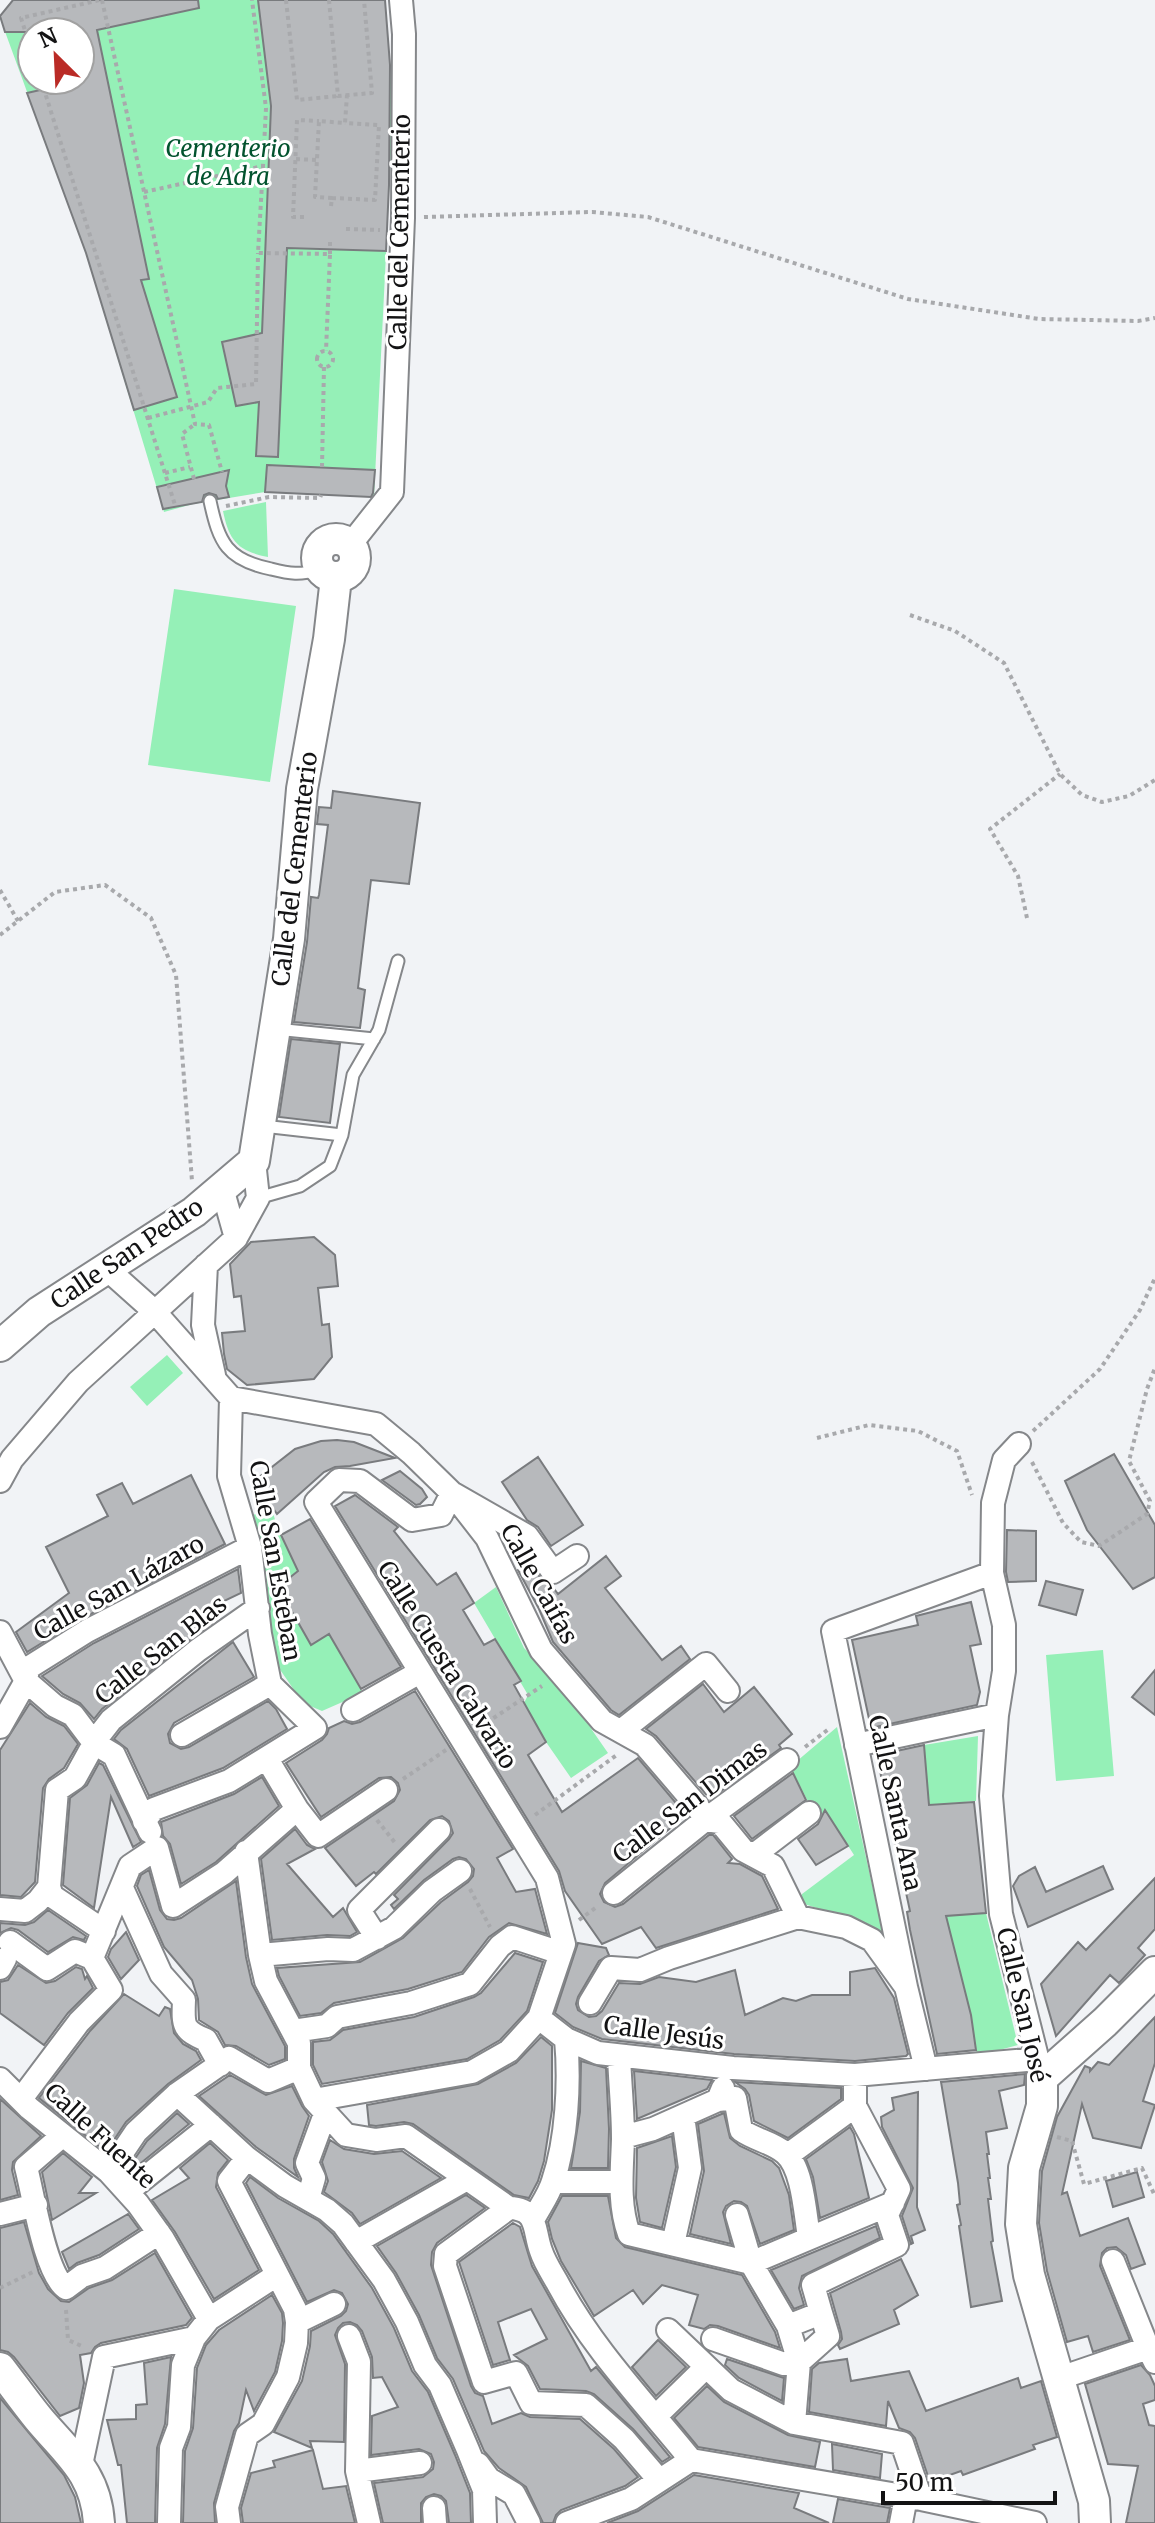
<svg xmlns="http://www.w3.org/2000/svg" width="1155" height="2523" viewBox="0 0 1155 2523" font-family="Merriweather,serif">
<rect width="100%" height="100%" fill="#f1f3f6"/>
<path fill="#95f0b7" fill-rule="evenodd" d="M18,0H385L393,112L374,497L265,492L193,504L164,512L86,253L0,18L12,1ZM32,32H80V80H32Z
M266,502L268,557C237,551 229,540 223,511Z
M174,589L296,606L270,782L148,765Z
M167,1355L183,1373L147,1406L130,1387Z
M271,1505L277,1527L298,1571L278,1587L311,1644L329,1634L363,1693L322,1711L303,1703L272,1658L250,1517Z
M496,1587L524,1648L554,1678L586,1715L592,1730L608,1753L571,1778L546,1742L524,1703L528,1695L474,1603Z
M1103,1650L1114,1776L1056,1781L1046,1655Z
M837,1727L885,1943L839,1915L801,1903L802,1894L854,1855L826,1811L816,1817L790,1767Z
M978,1736L976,1801L929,1805L924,1745Z
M986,1913L1018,2045L977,2056L971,2015L946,1916Z"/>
<path fill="#b7b9bc" stroke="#797b7e" stroke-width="2" d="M13,0H198L199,8L97,30L149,279L141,280L177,397L134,410L86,253L27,93L80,81V32H5L0,16Z
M258,0H385L390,65L389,185L386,251L287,248L278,457L256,456L259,402L236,406L222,342L262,333L271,106Z
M267,465L375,470L373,493L371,497L265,492Z
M229,470L226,486L229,497L218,499L216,495L209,493L204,495L202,502L163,509L157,487Z
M333,791L420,803L409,884L371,880L358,988L365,990L360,1028L294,1022L307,942L311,897L318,898L319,895L328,825L317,824L319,807L331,808Z
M291,1039L340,1044L330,1123L279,1117Z
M314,1237L335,1255L338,1286L318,1288L322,1325L329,1324L332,1357L314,1379L247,1385L227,1369L224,1354L222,1333L245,1331L241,1296L234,1297L230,1264L251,1242Z
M337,1440L354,1442L395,1458L350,1466L335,1467L324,1472L277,1514L254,1481L295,1449L321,1441Z
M1114,1454L1155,1525V1577L1133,1589L1087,1530L1065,1481Z
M538,1457L583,1525L551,1546L538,1527L527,1520L502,1482Z
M400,1471L422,1489L427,1497L420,1504L416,1505L382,1480Z
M191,1475L225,1544L81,1619L27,1652L16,1632L69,1593L46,1547L108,1516L97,1495L122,1483L133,1504Z
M355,1495L398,1527L394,1531L437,1585L456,1573L474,1603L463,1610L484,1645L495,1639L521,1681L514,1685L546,1742L528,1755L562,1812L638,1758L686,1815L605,1883L600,1894L604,1902L615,1907L623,1904L709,1835H713L732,1859L728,1863L740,1864L762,1876L778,1909L656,1948L641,1927L602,1944L565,1891L559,1871L335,1506Z
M310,1519L401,1667L361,1689L329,1634L311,1645L278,1587L298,1571L281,1535Z
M1007,1530L1036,1531V1581L1008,1582L1006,1572Z
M606,1556L621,1576L605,1588L662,1660L681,1646L690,1659L619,1715L611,1710L553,1642L539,1609L518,1570L529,1562L542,1580L552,1586L558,1594Z
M238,1569L241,1593L201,1612L212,1623L102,1709L94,1719L80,1703L63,1694L42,1676L94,1643Z
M1046,1581L1083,1590L1076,1615L1039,1605Z
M971,1602L981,1644L970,1646L980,1692L977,1705L871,1728L852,1640L918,1625L916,1616Z
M233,1642L254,1677L174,1723L168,1734L170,1743L181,1749L189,1747L268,1701L276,1709L287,1729L223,1768L149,1796L127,1749L114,1739L121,1730Z
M1155,1670V1715L1132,1697Z
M703,1684L724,1712L754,1687L792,1734L779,1745L781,1748L710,1799L656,1736L646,1729Z
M415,1691L513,1849L497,1858L516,1892L535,1889L547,1934L509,1923L489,1937L462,1972L408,1989L334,2003L321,2013L300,2016L279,1976L277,1968L360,1962L403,1938L441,1902L468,1882L473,1876L474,1869L466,1859L459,1857L453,1859L424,1880L394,1909L391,1905L398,1899L394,1895L449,1839L453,1833L449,1821L442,1816L430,1820L376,1874L374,1872L356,1886L325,1848L394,1801L400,1790L398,1783L391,1777L379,1778L321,1817L286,1763L322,1740L327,1734L329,1728L344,1721L352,1724L360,1722Z
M30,1703L46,1717L64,1726L78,1744L64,1768L49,1779L43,1788L35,1882L21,1897L0,1895V1750Z
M924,1745L929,1805L974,1802L986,1913L946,1916L971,2015L976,2050L937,2054L910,1930L907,1912L910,1911L881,1776L878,1755Z
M99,1763L103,1765L141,1842L133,1847L111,1797L94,1908L63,1885L70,1798L87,1785Z
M793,1773L806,1800L752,1839L734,1816Z
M262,1777L279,1806L216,1862L181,1884L170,1844L163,1836L161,1822L234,1794Z
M825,1810L848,1846L816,1865L798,1839L818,1824Z
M295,1829L307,1845L315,1849L287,1864L333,1917L343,1908L357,1932L350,1936L327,1935L272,1940L261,1859Z
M1103,1866L1113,1889L1028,1927L1013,1886L1019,1876L1035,1867L1046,1892Z
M149,1870L160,1910L167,1919L174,1920L181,1918L236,1881L246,1957L252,1984L285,2046V2059L269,2065L236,2046L225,2045L218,2032L199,2020L198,1999L192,1980L164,1947L137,1886L141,1875Z
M1155,1878V1929L1138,1948L1145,1955L1119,1983L1110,1975L1056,2036L1041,1984L1078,1942L1086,1950Z
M48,1910L86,1936L84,1940L73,1937L48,1952L18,1930L11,1928L0,1933V1923L25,1925L34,1922Z
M126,1932L139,1960L121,1979L108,1957L111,1949Z
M578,1943L606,1948L609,1955L599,1961L578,1997L576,2004L578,2010L589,2017L596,2016L602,2011L619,1983L640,1984L659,1977L696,1982L735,1970L745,2015L783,1998L796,2001L812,1995H850V1972L875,1968L894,1998L908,2054L906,2056L855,2061L734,2054L602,2039L573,2027L555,2013Z
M515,1953L543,1962L527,2011L500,2040L467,2059L322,2084L313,2065V2042L330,2040L343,2030L414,2017L474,1997L481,1993Z
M18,1965L46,1983L55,1981L76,1967L82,1969L85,1979L87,1976L93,1988L68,2013L44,2045L0,2013V1982L8,1980Z
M124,1994L159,2016L165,2007L170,2009L174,2033L183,2044L196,2051L201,2060L168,2084L126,2122L106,2152L39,2098L90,2031Z
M1155,2017V2063L1143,2101L1155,2105L1141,2148L1093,2138L1082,2104L1062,2194L1067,2192L1080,2236L1128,2218L1145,2264L1131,2269L1126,2255L1116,2247L1107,2248L1102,2253L1100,2266L1130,2340L1093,2352L1088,2336L1067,2342L1047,2271L1039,2223L1042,2171L1057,2117L1085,2066L1090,2068V2071L1098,2062L1109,2065Z
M541,2037L552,2046V2110L544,2161L538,2181L529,2198L514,2195L413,2124L404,2122L376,2126L369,2125L367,2105L478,2084L516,2063Z
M581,2061L606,2068L609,2129L608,2168H571L580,2112Z
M634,2071L712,2080L707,2089L637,2119Z
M1025,2074L1024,2085L999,2091L1007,2128L986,2132L989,2154H987L990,2178H988L991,2199H988L993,2241L991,2242L1002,2301L971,2307L959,2226L961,2225L957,2205L960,2204L958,2183L941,2082Z
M230,2075L266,2095L292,2086L302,2106L309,2116L294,2159V2168L298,2177L256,2147L199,2096Z
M735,2082L841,2088V2099L788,2138L754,2121L749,2095L745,2089Z
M918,2092L917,2207L925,2230L911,2236L913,2243L911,2244L902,2216L913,2188L882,2127L881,2117L894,2110L892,2098Z
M0,2099L41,2136L13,2162L12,2170L18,2195L0,2200Z
M177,2113L189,2124L136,2167L132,2163L147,2141Z
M724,2113L730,2138L740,2146L772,2161L779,2168L789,2195L794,2230L760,2244L747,2206L741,2202L734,2201L726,2206L723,2212L731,2244L690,2234L704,2171L698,2124Z
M850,2127L854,2134L869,2198L820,2218L813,2177L806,2159Z
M672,2136L676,2167L662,2228L640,2222L636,2198L637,2148Z
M330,2140L344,2149L374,2154L402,2151L441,2178L360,2224L352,2213L324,2192L328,2181L322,2162Z
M210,2143L228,2160L218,2173L216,2187L259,2270L214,2299L175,2232L152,2200L189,2178L180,2168Z
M63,2153L92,2177L79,2193H96L52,2220L42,2172Z
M1137,2172L1144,2197L1113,2207L1106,2181Z
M250,2177L278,2198L319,2221L333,2234L372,2288L394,2328L412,2371L428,2392L455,2455L470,2493L471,2523H449L446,2501L441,2496L434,2494L426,2497L421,2503V2523H383L374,2483L423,2477L433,2469L434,2462L431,2454L419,2449L371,2455L372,2416L398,2407L382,2377L373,2378L372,2357L362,2331L357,2325L350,2322L343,2323L338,2328L335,2335L345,2364L344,2442L310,2441L312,2448L274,2432L302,2381L310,2346L311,2331L341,2316L346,2311L348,2304L342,2293L334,2290L307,2302L246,2183Z
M466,2195L485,2208L437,2243L432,2252L431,2265L471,2386L475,2393L483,2396L492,2424L521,2413L530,2417L580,2419L614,2449L638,2477L625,2486L561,2510L556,2515L553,2523H543L526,2487L499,2468L484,2451L453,2379L437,2358L419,2315L396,2273L377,2246Z
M562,2196H608L616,2238L625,2247L742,2275L775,2332L780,2348L718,2326L710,2325L704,2329L689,2325L698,2295L662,2285L643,2304L633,2290L594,2316L561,2261L552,2239L548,2222Z
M128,2214L139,2229L99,2255L77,2263L69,2269L62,2252Z
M24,2222L39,2273L48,2289L61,2301L69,2302L89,2288L112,2280L155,2253L192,2318L186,2325L101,2343L95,2347L91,2353L80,2355L84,2383L79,2408L60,2416L14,2357L8,2352L0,2350V2228Z
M513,2223L520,2227L532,2266L591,2371L596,2367L670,2457L662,2462L633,2429L594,2394L586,2391L540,2389L528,2366L514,2355L547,2339L531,2309L498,2322L510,2360L493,2365L459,2262Z
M876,2226L880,2238L802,2276L799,2288L804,2305L794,2309L771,2270Z
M901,2259L918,2295L894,2310L899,2324L840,2349L838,2345L842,2339L841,2332L830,2293Z
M272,2295L282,2313L283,2323L282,2341L275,2372L254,2411L246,2390L239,2423L234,2431L214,2503L215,2523H183L185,2451L193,2428L197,2368L206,2345L219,2330Z
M658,2340L686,2367L656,2396L632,2367Z
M171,2357L165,2424L157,2448L155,2523H127L121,2465H118L107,2420L136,2419V2405L147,2404L144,2363Z
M727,2359L784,2378L782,2401L739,2378L725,2365Z
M847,2359L851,2381L909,2371L926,2411L1018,2378L1021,2388L1041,2381L1057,2437L1033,2445L1035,2449L963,2475L961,2471L930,2482L915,2438L910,2432L899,2428L888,2401L886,2426L809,2412L812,2369L819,2363Z
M1141,2365L1150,2375L1155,2386V2400L1143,2404L1149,2425L1155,2426V2523H1126L1138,2466L1108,2464L1085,2384Z
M707,2386L724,2402L788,2435L820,2442L815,2467L698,2447L674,2418Z
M0,2398L64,2475L75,2497L81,2523H0Z
M832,2444L882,2454L880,2478L833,2470Z
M313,2450L323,2489L346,2486L355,2523H243L241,2508L251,2473L275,2467L273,2461Z
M694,2475L799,2493L794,2508L829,2523H607L638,2511Z
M838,2499L890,2508L887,2523H833Z"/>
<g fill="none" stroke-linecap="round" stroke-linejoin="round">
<g stroke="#85878a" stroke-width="15">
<path id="lane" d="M210,501C219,543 227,560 271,569C291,574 299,575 320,570
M276,1029L374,1039
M263,1126L342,1135
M258,1198L300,1186L330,1166L342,1135L353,1075L379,1030L398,961"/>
</g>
<g stroke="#85878a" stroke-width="26">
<path id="street" d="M350,545L392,492L403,218L404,34L401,0
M236,1238L258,1198L254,1161
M206,1265L203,1325L214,1375
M107,1269L154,1311L231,1398L376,1424L411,1453L452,1493L487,1538L541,1650L602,1721L645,1745L698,1807L705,1820L720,1822L743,1850L773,1866L798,1917
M1019,1444L1004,1460L993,1503L992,1573L1004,1625V1671L997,1715L991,1796L1001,1914L1041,2073
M0,1481L12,1459L78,1382L236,1238L222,1188
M0,1632L26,1681L55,1706L73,1715L94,1743L114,1755L150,1832
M353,1710L420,1672
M0,1727L26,1681L28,1668L87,1631L250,1547
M621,1731L706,1664L728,1691
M182,1735L270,1684
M856,1745L997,1715
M267,1759L297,1809
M144,1821L154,1809L229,1781L315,1728L270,1684L260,1634L250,1547L229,1476L231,1398
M246,1852L260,1955L266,1981L299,2043V2068L314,2100L346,2135L376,2140L406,2136L509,2208C539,2209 533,2229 541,2251C545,2263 552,2273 558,2284C592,2348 645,2403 691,2460L921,2499L1035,2523
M754,1855L809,1813
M122,1888L161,1974L184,2000C183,2025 182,2030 206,2040L220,2065
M614,1893L705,1820L787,1760
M0,1909L25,1911L38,1901L49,1887
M104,1931L52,1896L49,1887L57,1790L75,1778L97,1738L111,1720L198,1650L258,1608
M377,1938L359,1910L439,1830
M10,1942L47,1969L75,1951L92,1958L111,1990L79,2022L21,2099
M260,1955L328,1949L353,1950L394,1928L432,1891L460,1871
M92,1958L130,1866L157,1848L173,1906L224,1873L297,1809L318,1836L386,1790
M0,1968L5,1959
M906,1987L833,1631L992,1573
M590,2003L611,1968L640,1970L669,1958L798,1917L846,1927L872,1940L906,1987L926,2069
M539,2018L564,1944L547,1878L316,1502L339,1480L360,1481L412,1520L441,1515L452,1493L527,1536L553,1572L577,1556
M293,2031L327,2026L337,2017L411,2003L470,1984L500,1946L512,1937L561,1953
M619,2056C620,2083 623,2111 623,2139C622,2171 618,2204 629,2234L751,2263L788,2326L799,2362L794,2423
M0,2079L29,2108L109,2172L138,2204L163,2239L209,2319
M177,2094L247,2158L285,2186L327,2210L343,2224L384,2280L407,2322L425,2365L440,2385L468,2450L484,2490L485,2523
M314,2100L472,2072L509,2051L539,2018L566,2039L598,2053L733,2068L855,2075L1038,2059
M718,2100L735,2098L741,2130C755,2140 772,2142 785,2153C803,2168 805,2214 809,2237
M62,2136L26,2167C33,2193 45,2274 66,2288L82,2276L105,2268L159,2233
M623,2137L653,2129L718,2100L723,2088
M788,2155L855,2106
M247,2158L229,2181L295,2309L297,2322
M109,2172L136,2132L177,2094L229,2058L268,2081L299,2068
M553,2182H621
M127,2192L211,2125
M308,2199L314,2178L307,2163L325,2114
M509,2208L446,2254L445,2266L484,2382L516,2373L531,2403L586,2405L624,2439L659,2480
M0,2214L36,2205
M737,2215L751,2263L893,2203
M533,2220C539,2208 549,2195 553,2181C567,2140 570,2082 566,2039
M356,2242L467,2179
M673,2244L690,2168L683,2116
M1113,2261L1148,2348
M788,2326L821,2313L813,2285L897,2245L887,2215L899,2189L855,2106V2075
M668,2330L731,2390L794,2423L902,2443L921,2499
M349,2336L359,2362L357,2471L369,2523
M713,2339L784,2364L799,2362L828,2336L821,2313
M1060,2378L1148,2348L1155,2362
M656,2416L706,2367
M478,2464L489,2479L514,2494L529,2523
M81,2465L104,2357L194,2338
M357,2471L420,2463
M434,2508L435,2523
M169,2523L171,2448L179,2427L183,2365L194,2338L209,2319L277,2275
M229,2523L227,2507L247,2435L263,2424L288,2377L296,2343L297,2322L334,2304
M567,2523L631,2499L691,2460
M901,2523L906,2497"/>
</g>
<g stroke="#85878a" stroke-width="34">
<path id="secondary" d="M317 558a19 19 0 1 1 38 0a19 19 0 1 1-38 0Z
M0,1346L39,1312L194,1212L254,1161L289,939L302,789L329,639L336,578
M0,2368C13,2385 25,2402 38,2418C67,2453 96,2473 99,2523
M1095,2523L1094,2501L1029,2275L1021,2224L1024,2168L1042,2106V2078L1105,2022L1155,1972"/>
</g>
<path stroke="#a8a9ac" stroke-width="4" stroke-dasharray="4 4" stroke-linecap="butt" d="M102,0L195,424L209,425L222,472
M286,0L297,100L338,96
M329,0L338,96L372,93L364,0
M32,52L21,18L100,0
M41,80L175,505
M296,159L317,160
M263,166L258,253L330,254L326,351
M144,192L263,166L266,108L252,0
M332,198L375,200L379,125L345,123
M331,206L332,198L315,197L319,121L345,123L347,95
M304,217H293L297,120L319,121
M424,217L592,212L648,217L908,299L1039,319L1138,321L1155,318
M346,229L380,230
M330,254V242
M317 359a8 8 0 1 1 16 0a8 8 0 1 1-16 0Z
M148,418L208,402L217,388L256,384L258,253
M322,467L324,367
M165,473L190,467
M194,479L182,434L195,424
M226,506L269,497L320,498L321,495
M910,615L955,631L1004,663L1060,774L1082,795L1102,802L1129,796L1155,780
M0,890L18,921
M1027,918L1018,876L990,829L1060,774
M0,935L55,892L105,885L151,918L176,975L192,1181
M1033,1431L1100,1369L1140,1310L1155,1278
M817,1438L869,1425L918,1431L957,1451L972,1495
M1032,1462L1063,1523L1081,1542L1099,1546L1147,1514L1150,1501L1129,1461L1147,1389L1155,1368
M480,1727L542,1686
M805,1747L830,1728
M403,1779L446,1750
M535,1815L618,1754
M377,1820L396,1844
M470,1889L490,1927
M579,1920L598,1906
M1057,2137L1072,2141L1084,2184L1142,2168L1155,2196
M0,2288L33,2272
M66,2310L68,2340L84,2347"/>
<use href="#lane" stroke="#fff" stroke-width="11"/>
<use href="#street" stroke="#fff" stroke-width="22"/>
<use href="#secondary" stroke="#fff" stroke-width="30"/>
</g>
<g text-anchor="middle" stroke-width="6" stroke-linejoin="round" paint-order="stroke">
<g font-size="24" font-style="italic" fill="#02532e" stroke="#fff">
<text x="228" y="157">Cementerio<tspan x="228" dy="28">de Adra</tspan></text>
</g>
<g font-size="24" fill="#131314" stroke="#fff">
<text transform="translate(400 232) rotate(-89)" y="8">Calle del Cementerio</text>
<text transform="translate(295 869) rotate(-83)" y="8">Calle del Cementerio</text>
<text transform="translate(127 1254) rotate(-34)" y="8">Calle San Pedro</text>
<text transform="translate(275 1561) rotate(80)" y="8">Calle San Esteban</text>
<text transform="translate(539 1584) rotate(61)" y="8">Calle Caifas</text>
<text transform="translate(119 1588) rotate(-29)" y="8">Calle San Lázaro</text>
<text transform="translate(161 1650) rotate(-38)" y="8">Calle San Blas</text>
<text transform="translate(447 1665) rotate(58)" y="8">Calle Cuesta Calvario</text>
<text transform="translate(690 1802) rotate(-37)" y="8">Calle San Dimas</text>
<text transform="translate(895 1803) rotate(78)" y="8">Calle Santa Ana</text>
<text transform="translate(1022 2005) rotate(77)" y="8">Calle San José</text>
<text transform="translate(664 2033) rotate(8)" y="8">Calle Jesús</text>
<text transform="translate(100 2136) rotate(43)" y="8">Calle Fuente</text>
</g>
</g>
<g transform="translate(56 56) rotate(336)"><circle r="38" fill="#ffffff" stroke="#a1a1a1" stroke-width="2"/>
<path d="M0-6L14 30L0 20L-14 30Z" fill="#ba2b26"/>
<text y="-12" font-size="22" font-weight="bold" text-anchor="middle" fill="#131314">N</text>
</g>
<path d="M883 2491v12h172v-12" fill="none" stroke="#131314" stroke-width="4"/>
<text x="895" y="2491" font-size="24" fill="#131314" stroke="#ffffff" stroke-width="6" paint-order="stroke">50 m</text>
</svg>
